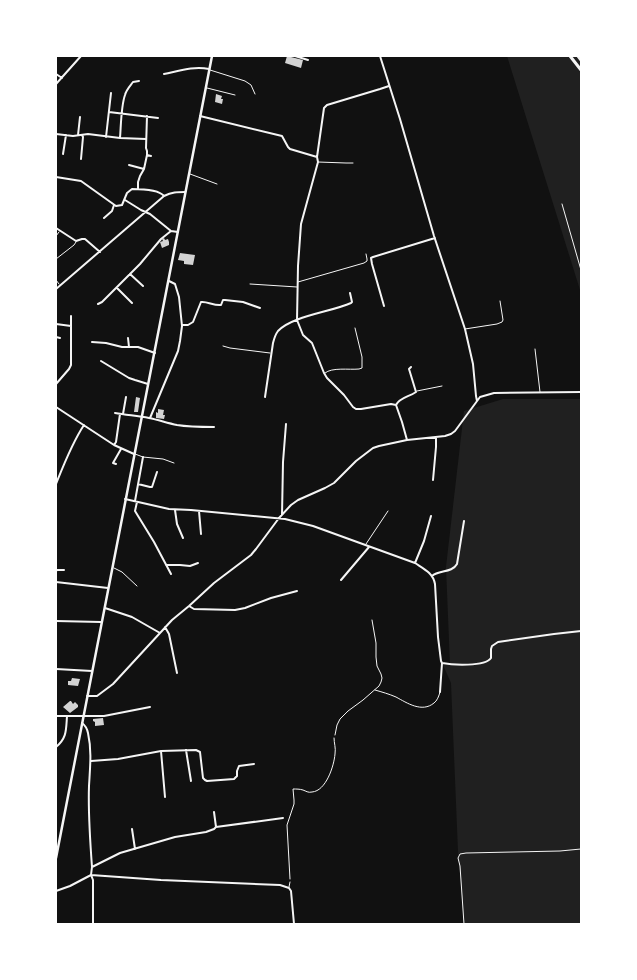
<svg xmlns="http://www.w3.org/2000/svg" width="637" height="980" viewBox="0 0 637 980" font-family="Overpass,sans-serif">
<rect width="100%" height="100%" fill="#111"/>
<path fill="#202020" d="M507,56H581V293Z
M503,399H581V924H464L458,851L451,683L443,665H450L446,567L464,411Z"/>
<path fill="#d3d3d3" d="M287,56L303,60L301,68L285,63Z
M216,94L222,96L221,99H223L222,104L215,102Z
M164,238L165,240L168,239L169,242V245L162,248L160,242L163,241L162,239Z
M180,253L195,255L193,265L184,264V261L178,260Z
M136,397L140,398L138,412H134Z
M158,409L164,410L163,415H165L164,419L156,418V412L158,413Z
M72,678L80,679L78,686L68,685V681H71Z
M70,701H71L73,704L75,702L78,705V707L70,713L63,707Z
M103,718L104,725L95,726V722L93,721V719Z"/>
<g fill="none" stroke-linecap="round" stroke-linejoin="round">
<path stroke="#f5f5f5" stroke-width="1" d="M290,879L287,825L294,804V800L293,789C296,789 300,789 303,790C306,791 308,793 312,792C326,791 334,766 335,754C336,748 334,743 334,738
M464,924L460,866L458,858L460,854L466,853L560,851L581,849"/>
<path stroke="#f5f5f5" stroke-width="1" d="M103,56H104
M210,70L245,81L251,85L255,94
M207,88L235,95
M318,162L346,163H353
M190,174L217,184
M562,204L581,270
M56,236L59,232
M56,259L74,245L76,242
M56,280L59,284
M298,282L364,263L367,261V259L366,254
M250,284L297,287
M465,329L497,324L502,322L503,320L500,301
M223,346L230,348L270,353
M535,349L540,392
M325,373C332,367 349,370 359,369L362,368V357L355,328
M417,391L442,386
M135,454L143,457L163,459L174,463
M366,544L388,511
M114,568L122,572L137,586
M375,690C382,692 389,694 396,697C407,703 422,713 434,703C437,701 439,696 440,692
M335,735L337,725L340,719L348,711L363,700L379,686L381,682L382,678L381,674L377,666L376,657V643L372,620
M289,887L290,882"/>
<path stroke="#f5f5f5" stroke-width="2" d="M295,56L308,60
M380,56L400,119L434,236L465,329L473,364L476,396L477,401
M56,74L62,78
M164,74C179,71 193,66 209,69
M56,84L81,56
M389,86L380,89L327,105L324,108L317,157L318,162L301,224L298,266L297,320L303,335L312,343L324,373L327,378L344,395L353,407L356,409H361L391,404L396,405L402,422L407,440
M109,112L158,118
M147,116L146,148L147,151V155L151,156
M200,116L282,136L288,147L290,149L317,157
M56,134L73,136L88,134L120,138L146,139
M78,135L80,117
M106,137L111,93
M120,138C121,126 121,106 125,95C126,90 130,86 133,82L139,81
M63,154L66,135
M81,159L83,137L82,135
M129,165L144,169
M56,177L81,181L116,206L122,205L127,193L132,189C141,189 159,190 164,196
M138,189V182L140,176L144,169L147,155
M125,200L141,210L150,214L171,231L178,232
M104,218L112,211L114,205
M56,228L76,241L82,239H85L100,252
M130,274L143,286
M117,288L132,303
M56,289L164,196C172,192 177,192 185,192
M98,304L102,302L140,264L161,239L171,231
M384,306L372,264L371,258L373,257L435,238
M56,324L71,326
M182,325H188L193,322L201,302C207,301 214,306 221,305L223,300H225L243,302L260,308
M56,337L60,338
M128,338L129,347
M92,342L106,343L122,347H138L155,353
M101,361L129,378L135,380L148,384
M56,384L69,369L71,365V316
M265,397L273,343C274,339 275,335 278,331C292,316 331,312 351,303L352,302L350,293
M396,405C400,397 409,397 416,392L409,369L411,367
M56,407L114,445L134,454
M115,413C127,415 138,416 149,418C159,420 167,423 177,425C189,427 202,427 214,427
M123,414L126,397
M150,418L178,351L180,341L182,326L179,297L175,284L169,281
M114,445L116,442L120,414
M116,464L113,463L121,449
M433,480L436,447V437
M56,484C64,464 72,443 84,425
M138,484L150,487H152L157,472
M125,499L169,509L191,510L285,519L313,526L415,563C424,569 433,573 435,584L438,637L441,661L442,663L440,692
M135,501L143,457
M137,502L135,511L154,542L171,574
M175,510L177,524L183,538
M199,511L201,534
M282,515L283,462L286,424
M415,563L424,541L431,516
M166,565H180L190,566L198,563
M56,571L57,570H64
M432,576C439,570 452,573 457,564L464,521
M341,580L369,547
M56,582L108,588
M189,606L194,609L235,610L245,608L271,598L297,591
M105,608L132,617L160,633
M56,621L101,622
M165,627L169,634L177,673
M442,663C452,665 485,667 491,658V649L492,646L498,642L554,634L581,631
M56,669L92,671
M87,696H97L113,684L172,620L189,606L214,583L251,555L256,549L279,518L291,505L298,500L325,488L334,483L356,461L373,448L379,446L407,440L445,436L451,434L455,431L480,397L494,393L581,392
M56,716H104L150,707
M82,723C86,726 87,728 88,733C92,751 90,768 89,786C88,813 90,840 92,867L91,875L93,880V924
M56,747C67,738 66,730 67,716
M186,750L191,781
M161,751L165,797
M91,761L118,759L161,751L196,750L200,752L203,778L205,780L207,781L234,779L237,776V771L239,766L254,764
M216,827L283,818
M132,829L135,849
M92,867L120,853L175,837L206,832L214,829L216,827L214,812
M56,891L70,886L91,875L161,880L280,885L289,888L291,891L294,924"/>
<path stroke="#f5f5f5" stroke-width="2.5" d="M56,858L212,56"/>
<path stroke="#f5f5f5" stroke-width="3" d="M570,56L581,70
M578,56L581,60"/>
</g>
<rect width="637" height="980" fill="none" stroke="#ffffff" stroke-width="114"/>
</svg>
